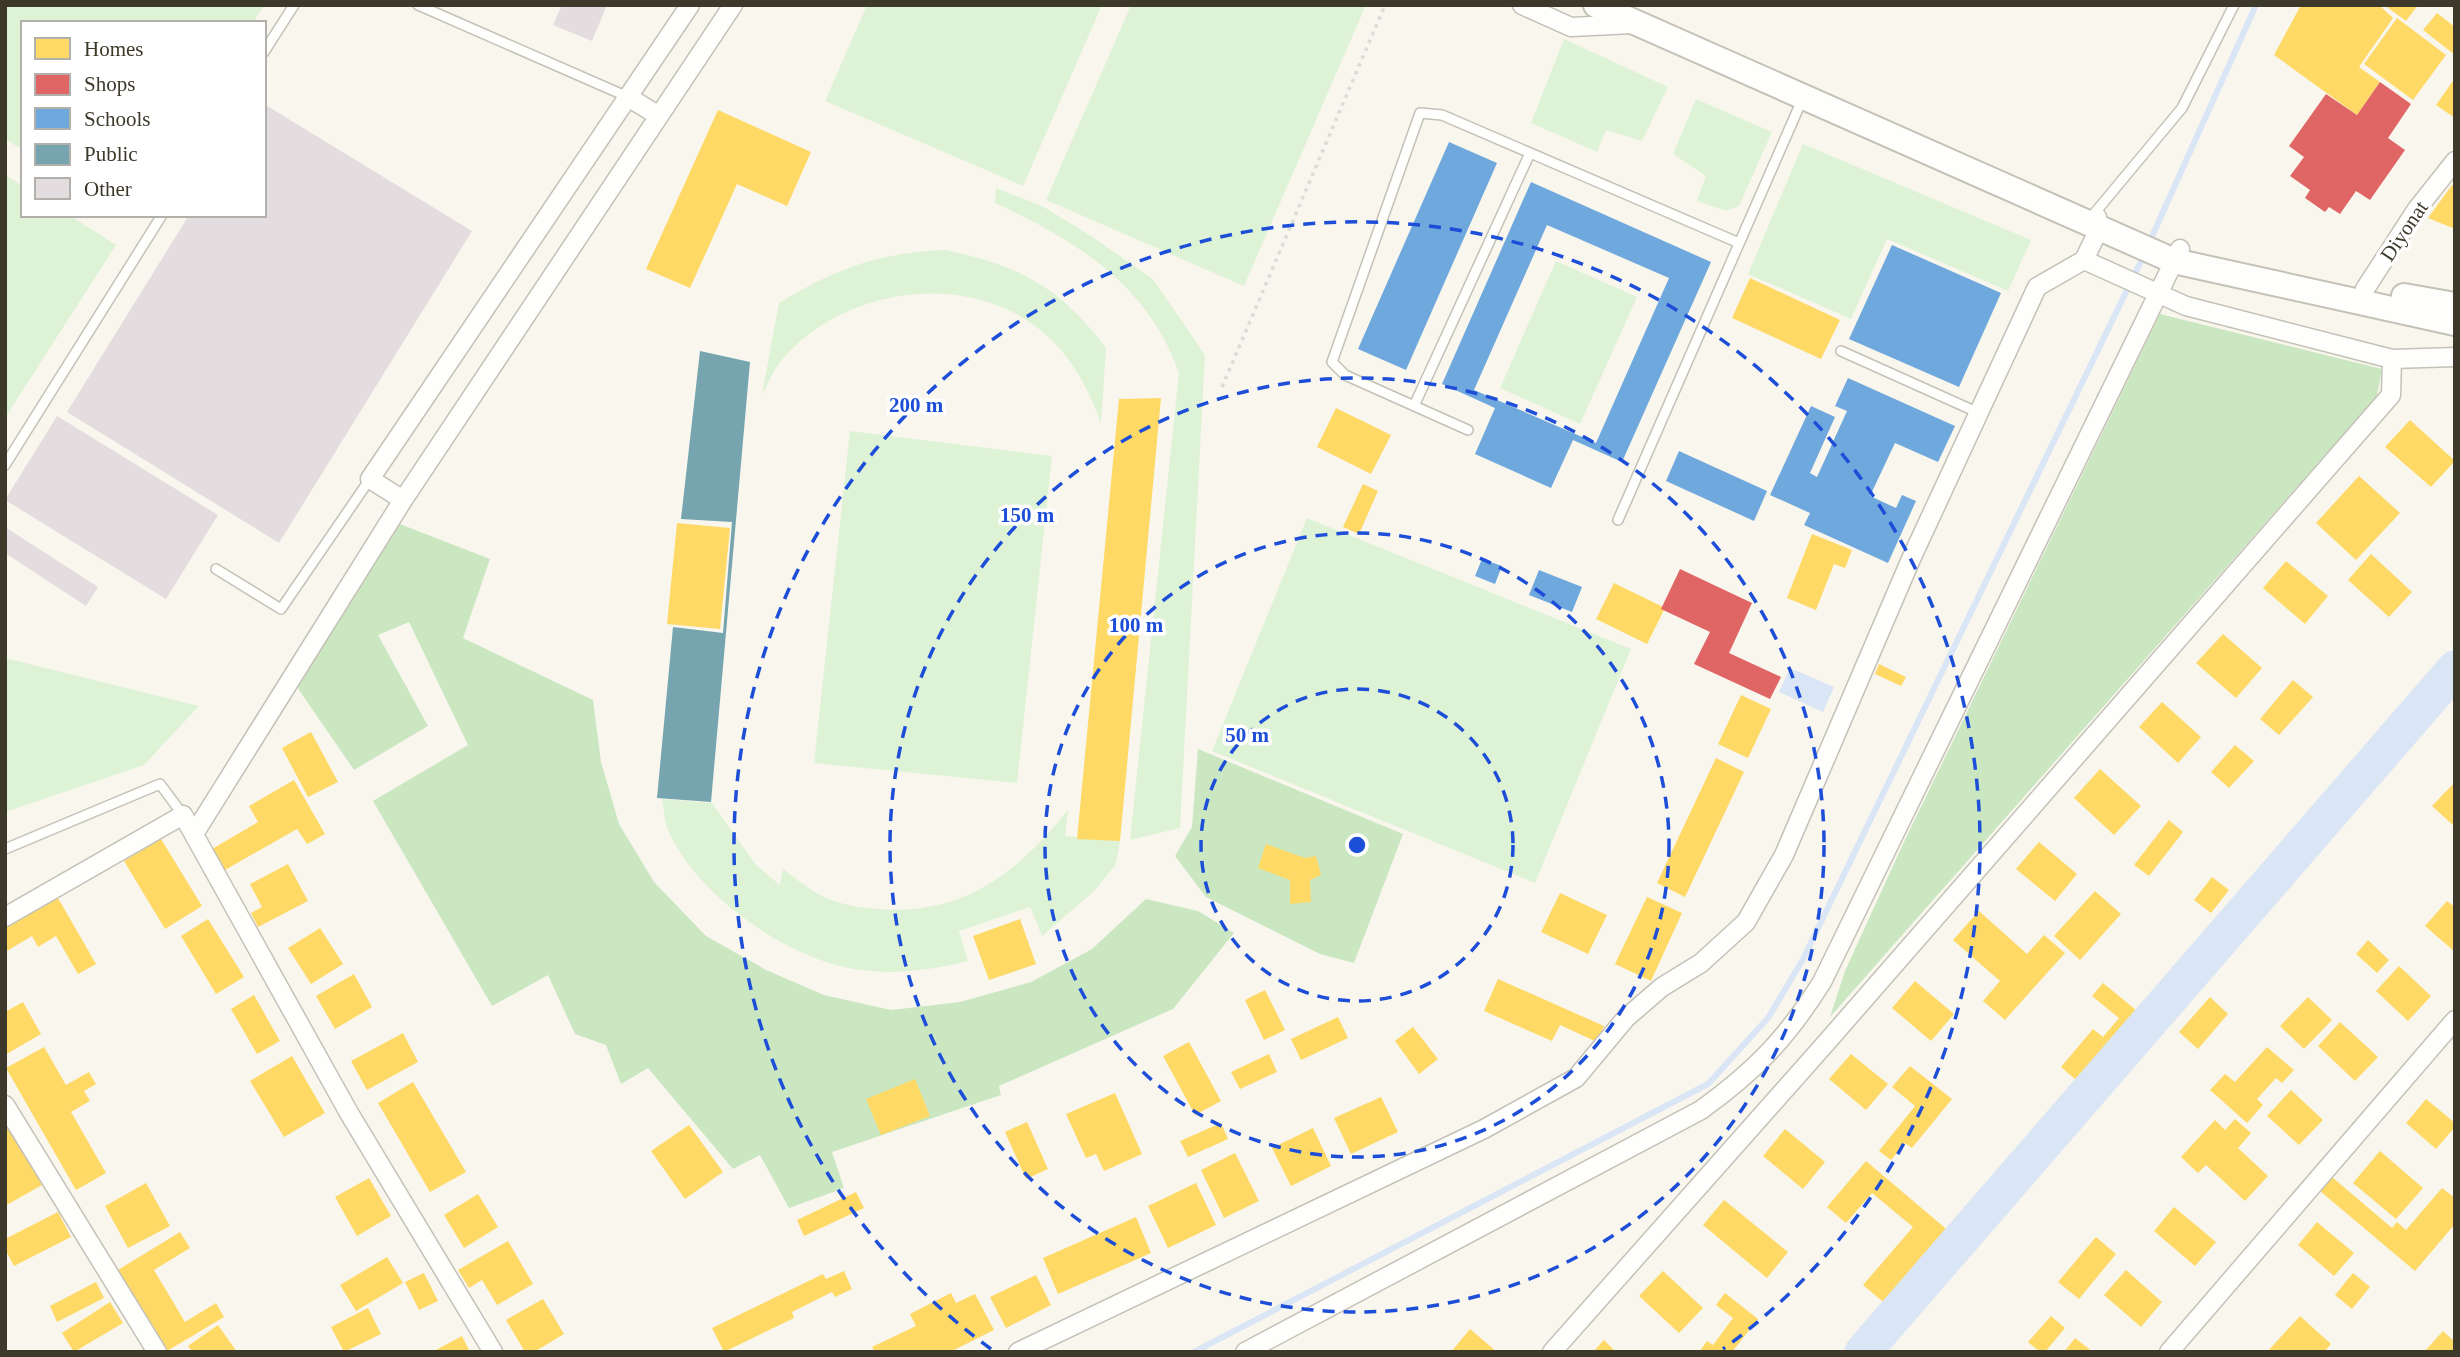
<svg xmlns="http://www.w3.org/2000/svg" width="2460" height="1357" viewBox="0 0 2460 1357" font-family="Georgia,serif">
<rect width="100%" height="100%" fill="#f9f6ee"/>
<path fill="#def3d5" d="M5,5H264L253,23H23V150L5,139Z
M867,5H1102L1023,186L825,101Z
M1131,5H1366L1244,286L1046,200Z
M1564,39L1668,87L1642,141L1606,130L1597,152L1531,123Z
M1696,99L1772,132L1739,206L1726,211L1697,201L1706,176L1673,154Z
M1803,144L2031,240L2008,291L1887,239L1851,319L1748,274Z
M5,175L23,186V215H69L116,245L5,418Z
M996,188L1044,207L1091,236L1153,279L1205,355L1180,828L1130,840L1179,373C1148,284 1076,241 995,203Z
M946,250C1020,266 1060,287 1106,348L1101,423C1091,396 1079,371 1060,349C988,266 847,281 780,362C773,371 768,384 762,395L779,303C835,269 880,252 946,250Z
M1556,261L1637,297L1580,424L1500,388Z
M850,431L1052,456L1017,783L814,763Z
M1307,518L1631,649L1535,883L1212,751Z
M5,658L199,706L144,765L5,812Z
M662,799L712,803L756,865L780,885L783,869C794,877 806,887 818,894C836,904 860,908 880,909C964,916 1018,872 1068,810L1065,836L1120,841L1116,864L1094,891L1042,936L1030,907L959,931L968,961C928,971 881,977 840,966C776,950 695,892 668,830C664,821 664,809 662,799Z"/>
<path fill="#cbe7c2" d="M2160,314L2382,369L2377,396L1830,1017L1845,971L1903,844Z
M387,519L490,559L463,638L593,700L601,762L619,824L654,882L706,936L766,970L824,995L891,1010L960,1002L1031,982L1092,949L1146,899L1198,911L1234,933L1173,1009L999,1086L1001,1095L832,1152L844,1188L789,1208L760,1155L733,1169L648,1068L621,1084L606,1045L575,1034L548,975L492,1006L373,801L468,745L409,622L378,635L428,726L354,770L288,674Z
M1198,749L1403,834L1354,963L1320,954L1206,897L1175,856L1192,827Z"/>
<path fill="#dae5f5" d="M1790,668L1834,687L1823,712L1779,692Z"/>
<path fill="#ffd966" d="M2301,5H2379L2393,18L2359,67L2380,82L2357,115L2274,55Z
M2384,5H2418L2406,21Z
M2437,13L2455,27V55L2423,30Z
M2397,18L2446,55L2413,100L2364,64Z
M2455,78V118L2436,105Z
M718,110L811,152L787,206L737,184L690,288L646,269Z
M2452,185L2455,187V229L2428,218Z
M1750,278L1840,320L1821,359L1732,318Z
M1161,398L1120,841L1077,839L1119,399Z
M1336,408L1391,435L1371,474L1317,447Z
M2410,420L2455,461L2431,487L2385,447Z
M2359,476L2400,513L2356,560L2316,523Z
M1363,484L1378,491L1359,534L1343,527Z
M677,523L730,528L720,629L667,624Z
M1812,534L1852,550L1845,568L1834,564L1816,610L1787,598Z
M2371,554L2412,592L2389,617L2348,580Z
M2286,561L2328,596L2305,624L2263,588Z
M1614,583L1665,608L1647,644L1596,619Z
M2223,634L2262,668L2236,698L2196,663Z
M1879,664L1906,677L1901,686L1875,674Z
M2293,680L2313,697L2279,735L2260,719Z
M1741,695L1771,709L1748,758L1718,744Z
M2162,702L2201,737L2178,763L2139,727Z
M311,732L338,782L308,797L282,748Z
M2235,745L2254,761L2229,788L2211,772Z
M1716,758L1744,772L1685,897L1657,883Z
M2100,769L2141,806L2114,835L2074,798Z
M294,780L325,834L307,844L297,829L225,870L212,849L258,822L249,806Z
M2455,782V827L2432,806Z
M2169,820L2183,832L2149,876L2134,865Z
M161,839L202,906L165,929L124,861Z
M2039,842L2077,874L2055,901L2016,869Z
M1266,844L1305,858L1316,856L1321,875L1310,880L1311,902L1290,904V880L1258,868Z
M288,864L308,901L258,927L251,913L262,907L250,884Z
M2212,877L2229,890L2211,913L2194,900Z
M2095,891L2121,914L2080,960L2054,936Z
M1560,893L1607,915L1588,954L1541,932Z
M1647,897L1682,913L1651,981L1615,964Z
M58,898L96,964L78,974L56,936L38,947L32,936L5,952V928Z
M2447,901L2455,907V952L2425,926Z
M1979,911L2027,954L2044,935L2065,953L2005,1020L1983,1001L2000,981L1953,940Z
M208,919L244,977L216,994L181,936Z
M1020,919L1036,964L989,980L973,936Z
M320,928L343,964L311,984L288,948Z
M2368,940L2389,960L2377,973L2356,954Z
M2399,966L2431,996L2408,1021L2376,991Z
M354,974L372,1007L335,1029L316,996Z
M1498,979L1604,1026L1597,1042L1560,1025L1552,1041L1484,1011Z
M1915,981L1954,1014L1931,1041L1892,1008Z
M2103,983L2142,1015L2083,1086L2061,1067L2093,1029L2103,1037L2119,1018L2092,996Z
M1265,990L1285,1030L1264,1040L1245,1000Z
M254,995L280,1041L257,1054L231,1009Z
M2210,997L2228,1014L2198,1049L2179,1032Z
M2308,997L2332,1020L2304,1049L2280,1026Z
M23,1002L41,1034L5,1055V1012Z
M1338,1017L1348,1038L1301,1060L1291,1039Z
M2340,1022L2378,1057L2355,1081L2318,1046Z
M1413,1027L1438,1059L1419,1074L1395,1041Z
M403,1033L418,1062L367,1090L351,1061Z
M1189,1042L1221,1101L1195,1115L1163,1056Z
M44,1047L66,1085L89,1072L96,1084L84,1091L90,1101L71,1112L106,1173L76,1190L6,1068Z
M2267,1047L2294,1070L2282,1083L2276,1078L2257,1099L2263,1105L2247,1123L2210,1090L2225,1074L2235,1082Z
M1269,1054L1277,1072L1240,1089L1231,1072Z
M1851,1054L1888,1084L1866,1110L1829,1079Z
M292,1056L325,1113L284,1137L250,1081Z
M1910,1066L1952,1099L1912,1148L1905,1143L1891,1160L1879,1151L1915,1106L1892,1087Z
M915,1079L930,1116L881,1135L866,1099Z
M413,1082L466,1172L430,1192L378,1103Z
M2291,1090L2323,1120L2299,1145L2267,1116Z
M1115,1093L1142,1154L1104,1171L1096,1154L1086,1158L1066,1114Z
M1381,1097L1398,1132L1351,1154L1334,1118Z
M2426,1099L2455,1123V1127L2436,1149L2406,1123Z
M2235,1119L2251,1133L2238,1148L2268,1176L2245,1201L2206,1165L2198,1173L2181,1157L2215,1120L2225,1130Z
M5,1121L42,1185L5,1206Z
M1027,1122L1048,1169L1026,1179L1005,1132Z
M1221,1123L1228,1139L1188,1157L1180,1141Z
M689,1125L723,1172L685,1199L651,1151Z
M1313,1128L1331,1166L1291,1186L1272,1148Z
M1785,1129L1825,1162L1803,1189L1763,1156Z
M2380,1151L2423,1188L2396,1219L2353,1183Z
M1235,1153L1259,1201L1224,1218L1201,1170Z
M1866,1161L1951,1233L1888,1306L1863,1285L1913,1227L1872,1193L1846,1223L1827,1207Z
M2332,1177L2392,1228L2397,1222L2406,1230L2442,1188L2455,1198V1224L2415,1271L2320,1191Z
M369,1178L391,1216L357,1236L335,1197Z
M146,1183L170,1226L128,1248L105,1206Z
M1196,1183L1216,1225L1168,1248L1148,1206Z
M856,1192L864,1208L804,1236L797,1220Z
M478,1194L498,1227L464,1248L444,1215Z
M1724,1200L1788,1252L1767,1278L1703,1225Z
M2174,1207L2216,1242L2195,1266L2154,1231Z
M58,1212L71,1237L14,1266L5,1249V1239Z
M1136,1217L1151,1253L1058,1294L1043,1258Z
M2317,1222L2354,1253L2334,1276L2298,1245Z
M180,1232L190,1248L154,1270L185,1322L216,1303L224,1317L167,1351L118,1270Z
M2096,1237L2116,1254L2079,1299L2058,1282Z
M508,1241L533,1284L497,1305L482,1280L469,1288L458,1270Z
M387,1257L403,1283L356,1311L340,1285Z
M2126,1270L2162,1302L2141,1327L2104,1295Z
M844,1271L852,1289L835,1297L832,1292L792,1312L794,1318L724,1352L712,1328L823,1274L826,1279Z
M1663,1271L1703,1308L1679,1333L1639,1296Z
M424,1273L438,1301L419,1310L405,1282Z
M2353,1273L2370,1287L2352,1309L2335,1295Z
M1036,1275L1051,1305L1006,1328L990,1297Z
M96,1282L104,1298L57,1322L50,1306Z
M951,1293L956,1303L975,1294L994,1330L950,1352H875L872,1347L916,1326L910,1314Z
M1725,1293L1758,1319L1732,1352H1699L1707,1341L1713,1345L1733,1318L1716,1305Z
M543,1299L564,1334L534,1352H525L506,1320Z
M110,1302L123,1323L74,1352L62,1333Z
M368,1308L381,1334L344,1352L331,1327Z
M2051,1316L2065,1328L2045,1352H2040L2028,1342Z
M2300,1316L2331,1344L2324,1352H2267Z
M218,1325L237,1352H193L188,1346Z
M1470,1329L1497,1352H1451Z
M2443,1331L2455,1342V1352H2424Z
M462,1336L470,1352H437L436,1350Z
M2075,1338L2093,1352H2064Z
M1604,1340L1616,1352H1593Z"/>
<path fill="#e06666" d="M2380,82L2411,104L2388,138L2405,150L2370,200L2356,191L2340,214L2329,207L2325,212L2305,198L2310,190L2290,176L2304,157L2289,146L2326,94L2357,115Z
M1680,569L1752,603L1729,653L1781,677L1770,699L1694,664L1710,632L1661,609Z"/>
<path fill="#6fa8dc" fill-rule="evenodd" d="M1449,142L1497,163L1406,370L1358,349Z
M1531,182L1711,262L1622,462L1573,440L1551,488L1475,454L1495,408L1442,384ZM1547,225L1669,278L1596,443L1474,390Z
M1892,245L2001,293L1959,387L1849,339Z
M1848,378L1955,426L1938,462L1895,443L1870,496L1896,508L1902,495L1916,501L1888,563L1804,525L1810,513L1770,495L1811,406L1835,417L1810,473L1817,477L1847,411L1835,406Z
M1679,451L1767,491L1754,521L1666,481Z
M1482,559L1502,566L1495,584L1475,576Z
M1539,570L1582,587L1572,612L1529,595Z"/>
<path fill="#76a5af" d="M700,351L750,362L711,802L657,798L673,627L723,633L732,522L681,519Z"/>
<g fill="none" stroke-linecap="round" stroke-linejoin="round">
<path stroke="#dae5f5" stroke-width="6" d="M2149,243L2256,5
M1194,1352L1708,1084L1768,1018L1802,961L2145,253"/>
<path stroke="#dae5f5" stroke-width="37" d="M1863,1352L2455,669"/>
</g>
<path fill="#e3dde0" d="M562,5H607L592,41L553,25Z
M264,104L472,231L279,543L67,412L189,215H264Z
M57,416L218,515L166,599L5,500Z
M5,527L98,587L86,606L5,553Z"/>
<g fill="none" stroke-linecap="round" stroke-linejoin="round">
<g stroke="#c4c1b6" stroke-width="12">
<path id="lane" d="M418,5L628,97
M264,52L294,5
M2093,215L2182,108L2234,5
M1841,351L1979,413
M1414,406L1530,153
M1468,430L1345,375L1332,362L1420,113L1442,115L1739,243
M5,465L162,215
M1618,520L1802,100
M216,569L281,609L370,479
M5,849L160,784L183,815"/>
</g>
<g stroke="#c4c1b6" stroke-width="21">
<path id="street" d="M1522,5L1571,27L1633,24
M628,97L659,116
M2084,260L2186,306L2392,359L2455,357
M2361,304L2365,289L2417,209L2455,161
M403,500L370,479L690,5
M194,834L403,500L733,5
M5,917L183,815L349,1113L493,1352
M5,1105L157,1352
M1018,1352L1484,1129L1576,1078L1626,1018L1662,987L1701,963L1746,922L1784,855L1911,559L2037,287L2084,260L2099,229L2097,217
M1245,1352L1701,1110C1755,1071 1786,1039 1822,982L2180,249
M1552,1352L1826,1043L2391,395L2392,359
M2169,1352L2455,1020"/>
</g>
<g stroke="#c4c1b6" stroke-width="28">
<path id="secondary" d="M1596,5L2174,261L2455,323
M2404,296L2455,305"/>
</g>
<path stroke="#dbdbd8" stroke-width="3.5" stroke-dasharray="3.5 5" stroke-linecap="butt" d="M1222,387L1385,5"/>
<use href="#lane" stroke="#fefefc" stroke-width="9"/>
<use href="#street" stroke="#fefefc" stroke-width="18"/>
<use href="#secondary" stroke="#fefefc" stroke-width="24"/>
</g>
<g fill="none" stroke="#1d4ed8" stroke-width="3.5" stroke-dasharray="12 9">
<circle cx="1357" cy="845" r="156"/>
<circle cx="1357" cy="845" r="312"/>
<circle cx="1357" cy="845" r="467"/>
<path d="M991 1349A623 623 0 1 1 1723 1349"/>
</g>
<g text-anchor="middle" stroke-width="7" stroke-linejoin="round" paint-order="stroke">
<g font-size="21" fill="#3d392a" stroke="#fff">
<text transform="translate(2404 231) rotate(-56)" y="7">Diyonat</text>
</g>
</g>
<circle cx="1357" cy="845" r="10" fill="#1d4ed8" stroke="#fff" stroke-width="3.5"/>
<g font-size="21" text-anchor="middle" font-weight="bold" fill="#1d4ed8" stroke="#fff" stroke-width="7" stroke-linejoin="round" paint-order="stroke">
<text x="916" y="412">200 m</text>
<text x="1027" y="522">150 m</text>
<text x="1136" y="632">100 m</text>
<text x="1247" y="742">50 m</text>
</g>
<rect width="2460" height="1357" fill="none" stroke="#3d392a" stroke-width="14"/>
<rect x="21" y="21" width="245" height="196" fill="#ffffff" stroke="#b1b0aa" stroke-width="2"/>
<rect x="35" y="38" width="35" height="21" fill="#ffd966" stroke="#b1b0aa" stroke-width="2"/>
<text x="84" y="56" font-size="21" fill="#3d392a">Homes</text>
<rect x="35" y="74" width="35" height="21" fill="#e06666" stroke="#b1b0aa" stroke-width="2"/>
<text x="84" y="91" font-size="21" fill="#3d392a">Shops</text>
<rect x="35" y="108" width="35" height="21" fill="#6fa8dc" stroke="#b1b0aa" stroke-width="2"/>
<text x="84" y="126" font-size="21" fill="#3d392a">Schools</text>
<rect x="35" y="144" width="35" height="21" fill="#76a5af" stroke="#b1b0aa" stroke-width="2"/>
<text x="84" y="161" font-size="21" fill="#3d392a">Public</text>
<rect x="35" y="178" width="35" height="21" fill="#e3dde0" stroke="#b1b0aa" stroke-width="2"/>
<text x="84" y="196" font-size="21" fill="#3d392a">Other</text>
</svg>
